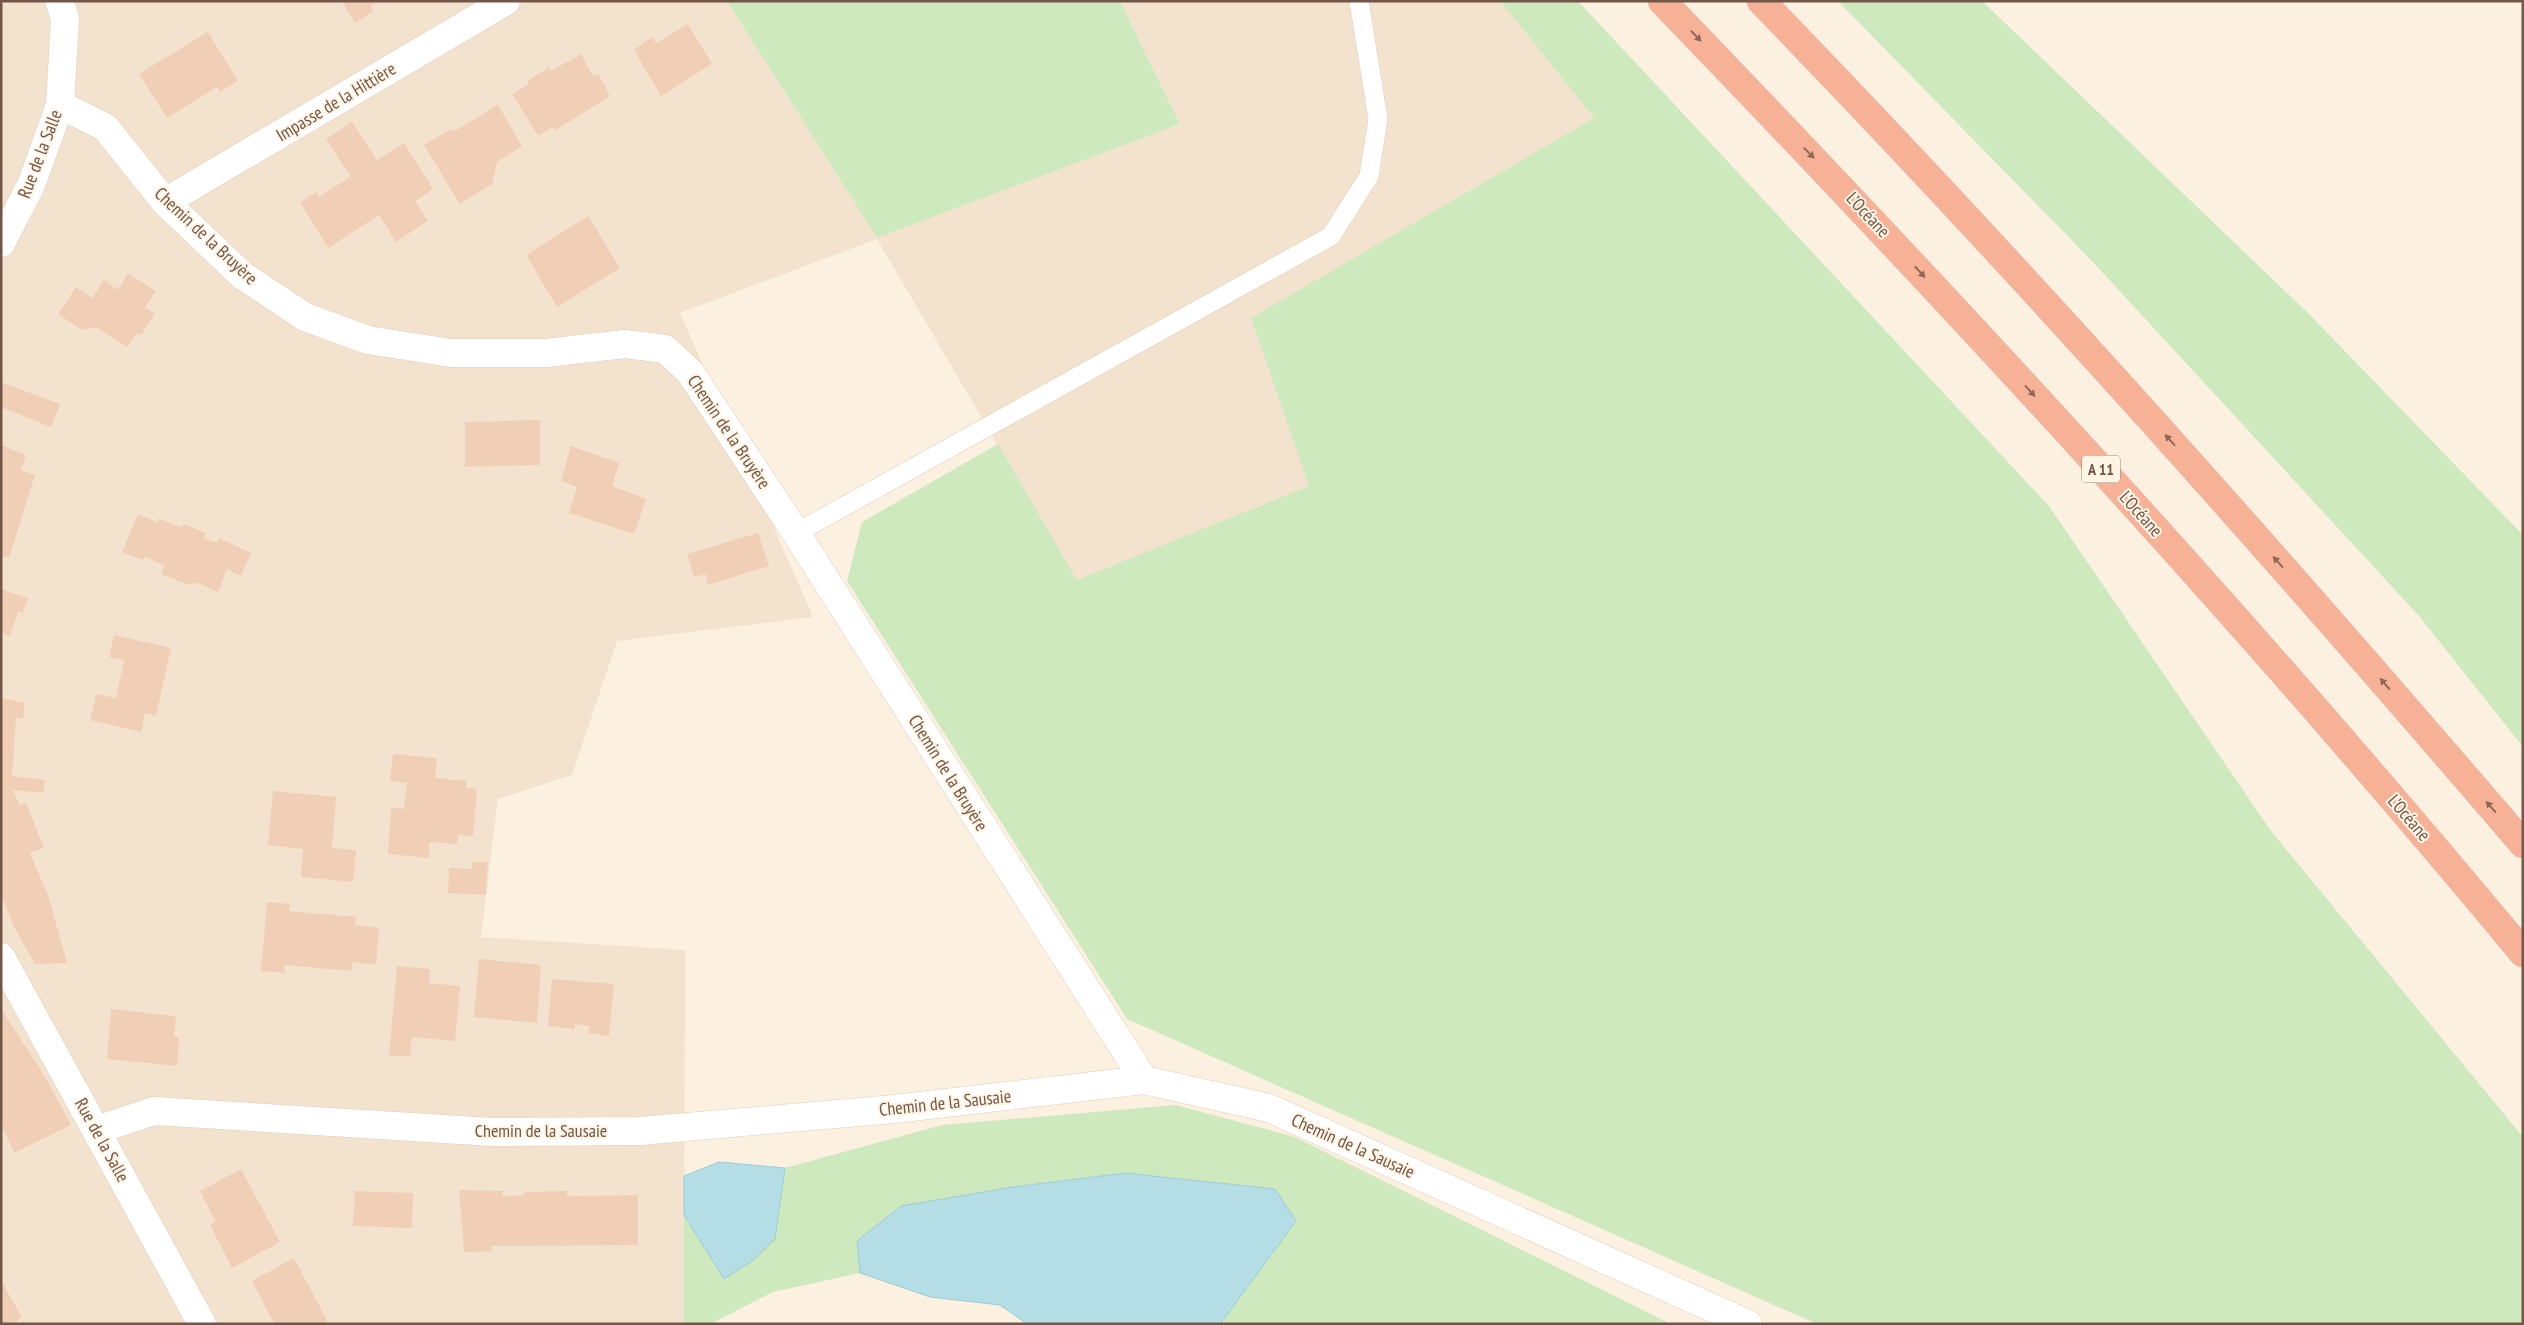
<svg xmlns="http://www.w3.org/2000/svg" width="2524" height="1325" viewBox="0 0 2524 1325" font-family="'PT Sans Narrow',sans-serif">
<rect width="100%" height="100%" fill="#fcf1e0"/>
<path fill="#f3e3ce" d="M1,1H727L877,238L1180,124L1120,1H1500L1594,118L1252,318L1310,486L1077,581L877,239L680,313L813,617L617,641L572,775L498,799L481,937L685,950L684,1324H1Z"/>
<path fill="#cfe9bf" d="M727,1H1120L1180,124L877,238Z
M1500,1H1578L2049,506L2271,831L2523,1137V1324H1817L1127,1019L847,581L862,522L998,444L1077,580L1309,486L1251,318L1594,118Z
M1838,1H1982L2310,315L2523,535V747L2419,616L2090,259Z
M1176,1105L1295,1137L1671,1324H1220L1296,1221L1275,1189L1125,1173L1013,1187L901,1206L857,1241L860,1273L773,1292L710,1324H684V1215L724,1278L775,1239L785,1168L942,1125Z"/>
<path fill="#b5dde5" stroke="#9bcdd7" d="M719,1162L785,1168L775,1239L755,1259L724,1279L684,1215V1176Z
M1125,1173L1275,1189L1296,1221L1220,1324H1027L1000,1305L930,1297L860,1273L857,1241L901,1206L1013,1187Z"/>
<path fill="#f1cfb7" d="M342,1H378L370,6L374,11L355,23Z
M688,24L712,64L661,96L634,50L652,37L656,43Z
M208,32L238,81L220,92L217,87L167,118L139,74Z
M581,54L593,76L598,74L610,96L556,130L554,127L538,136L512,94L529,84L527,81L549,67L551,71Z
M498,105L522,146L497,162L492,184L460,204L424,145L451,129L453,132Z
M352,122L377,160L404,143L433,189L415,201L428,221L396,242L379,215L328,248L300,202L316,192L318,197L351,177L326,139Z
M588,216L620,268L557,307L526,255Z
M128,273L156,291L145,307L155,314L141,335L136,334L127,347L96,327L82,330L58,314L76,287L92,298L104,280L118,290Z
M1,382L60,404L51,427L1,407Z
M540,420V465L465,467V422Z
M1,445L26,455L21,470L35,475L9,558L1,556Z
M571,446L619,463L612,486L646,499L634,534L569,513L577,487L561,481Z
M138,514L157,522L159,518L180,527L184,524L206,533L204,538L217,543L219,538L251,553L241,576L227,569L218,592L199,583L187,584L161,574L164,565L145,557L143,560L122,552Z
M758,533L769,566L708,585L706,574L694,577L687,554Z
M1,589L28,598L23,613L18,612L10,636L1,632Z
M114,635L171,648L156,716L145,713L141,732L90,720L96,694L116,698L124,660L109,657Z
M1,698L25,703L23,719L16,718L12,776L45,780L43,793L13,790L20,805L26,803L44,848L30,853L48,895L67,963L35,964L14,927L1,895Z
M393,754L437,758L435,778L466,781V788L477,789L473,836L458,835L457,844L429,842V858L388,854L391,808L404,809L407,783L390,781Z
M273,791L336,797L332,848L356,850L353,882L301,877L303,849L268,845Z
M472,862H488L486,895L448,893L449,868L472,869Z
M267,902L290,904L289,911L356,917L355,925L379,928L376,965L352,962L351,971L284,965L285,973L261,971Z
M479,959L541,965L537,1023L474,1017Z
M397,966L430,969L429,983L460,986L455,1041L412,1037L410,1057L389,1055Z
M552,979L614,984L609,1036L588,1033L589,1026L575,1024V1029L548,1026Z
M1,1009L43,1073L71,1125L14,1153L1,1123Z
M111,1009L176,1016L174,1036L179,1038L177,1066L107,1059Z
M241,1169L280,1242L232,1268L210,1225L216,1222L200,1191Z
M459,1190L503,1191L502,1196L524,1195V1192L567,1191V1196L638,1195V1245L491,1246L492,1251L464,1252Z
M355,1191L413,1193L412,1228L353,1226Z
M294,1258L329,1324H274L252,1281Z
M1,1280L22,1318L12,1324H1Z"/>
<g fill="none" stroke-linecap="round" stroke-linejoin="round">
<g stroke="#e0cdbc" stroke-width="20">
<path id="service" d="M796,533L1331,236L1369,176L1378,119L1359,1"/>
</g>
<g stroke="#e0cdbc" stroke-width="29">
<path id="minor" d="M60,105L105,127L165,202L242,275L305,317L368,340L451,353H546L625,344L665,349L690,372L796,533L1144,1080
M165,202L506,1
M1,243L31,185L60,105L65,18L59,1
M1,957L202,1324
M96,1130L154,1111L492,1132L640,1131L894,1109L1144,1080L1269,1108L1748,1324"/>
</g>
<g stroke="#dad3cf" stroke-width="29">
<path id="motorway" d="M1662,1C1959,309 2250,624 2523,953
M1761,1C2025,273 2276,556 2523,844"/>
</g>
<use href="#service" stroke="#fff" stroke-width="19"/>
<use href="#minor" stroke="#fff" stroke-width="28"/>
<use href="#motorway" stroke="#f7b196" stroke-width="28"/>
</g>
<defs><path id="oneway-solid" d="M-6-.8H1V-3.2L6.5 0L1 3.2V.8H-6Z" transform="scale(1.25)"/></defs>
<g fill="#8d6958">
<use href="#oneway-solid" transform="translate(1696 36) rotate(46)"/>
<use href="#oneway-solid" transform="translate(1809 153) rotate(46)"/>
<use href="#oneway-solid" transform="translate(1920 272) rotate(47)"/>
<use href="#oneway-solid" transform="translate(2030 391) rotate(48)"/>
<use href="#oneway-solid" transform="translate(2170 440) rotate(-132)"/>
<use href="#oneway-solid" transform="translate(2278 562) rotate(-132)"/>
<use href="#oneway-solid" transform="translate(2385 684) rotate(-131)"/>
<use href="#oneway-solid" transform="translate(2491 807) rotate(-131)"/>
</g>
<g text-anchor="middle" stroke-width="4" stroke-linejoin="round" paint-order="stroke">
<rect fill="#fff5e6" stroke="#9c8677" stroke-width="1" x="2082" y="455.5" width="38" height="27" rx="4"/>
<g font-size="16" font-weight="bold" fill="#725748">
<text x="2101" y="475">A 11</text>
</g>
<g font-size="18" fill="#725748" stroke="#fff5e6">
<text transform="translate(336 102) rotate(-31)" y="6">Impasse de la Hittière</text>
<text transform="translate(40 154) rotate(-69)" y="6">Rue de la Salle</text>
<text transform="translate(1868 215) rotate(47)" y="6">L’Océane</text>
<text transform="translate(206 236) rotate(43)" y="6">Chemin de la Bruyère</text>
<text transform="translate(729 432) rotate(56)" y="6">Chemin de la Bruyère</text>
<text transform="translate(2141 514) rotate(48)" y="6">L’Océane</text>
<text transform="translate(948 773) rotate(58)" y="6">Chemin de la Bruyère</text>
<text transform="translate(2409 818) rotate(49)" y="6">L’Océane</text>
<text transform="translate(945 1103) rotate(-6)" y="6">Chemin de la Sausaie</text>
<text x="541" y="1137">Chemin de la Sausaie</text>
<text transform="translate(102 1140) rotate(61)" y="6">Rue de la Salle</text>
<text transform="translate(1353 1146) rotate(24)" y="6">Chemin de la Sausaie</text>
</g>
</g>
<rect width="2524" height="1325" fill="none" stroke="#725748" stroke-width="5"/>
</svg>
